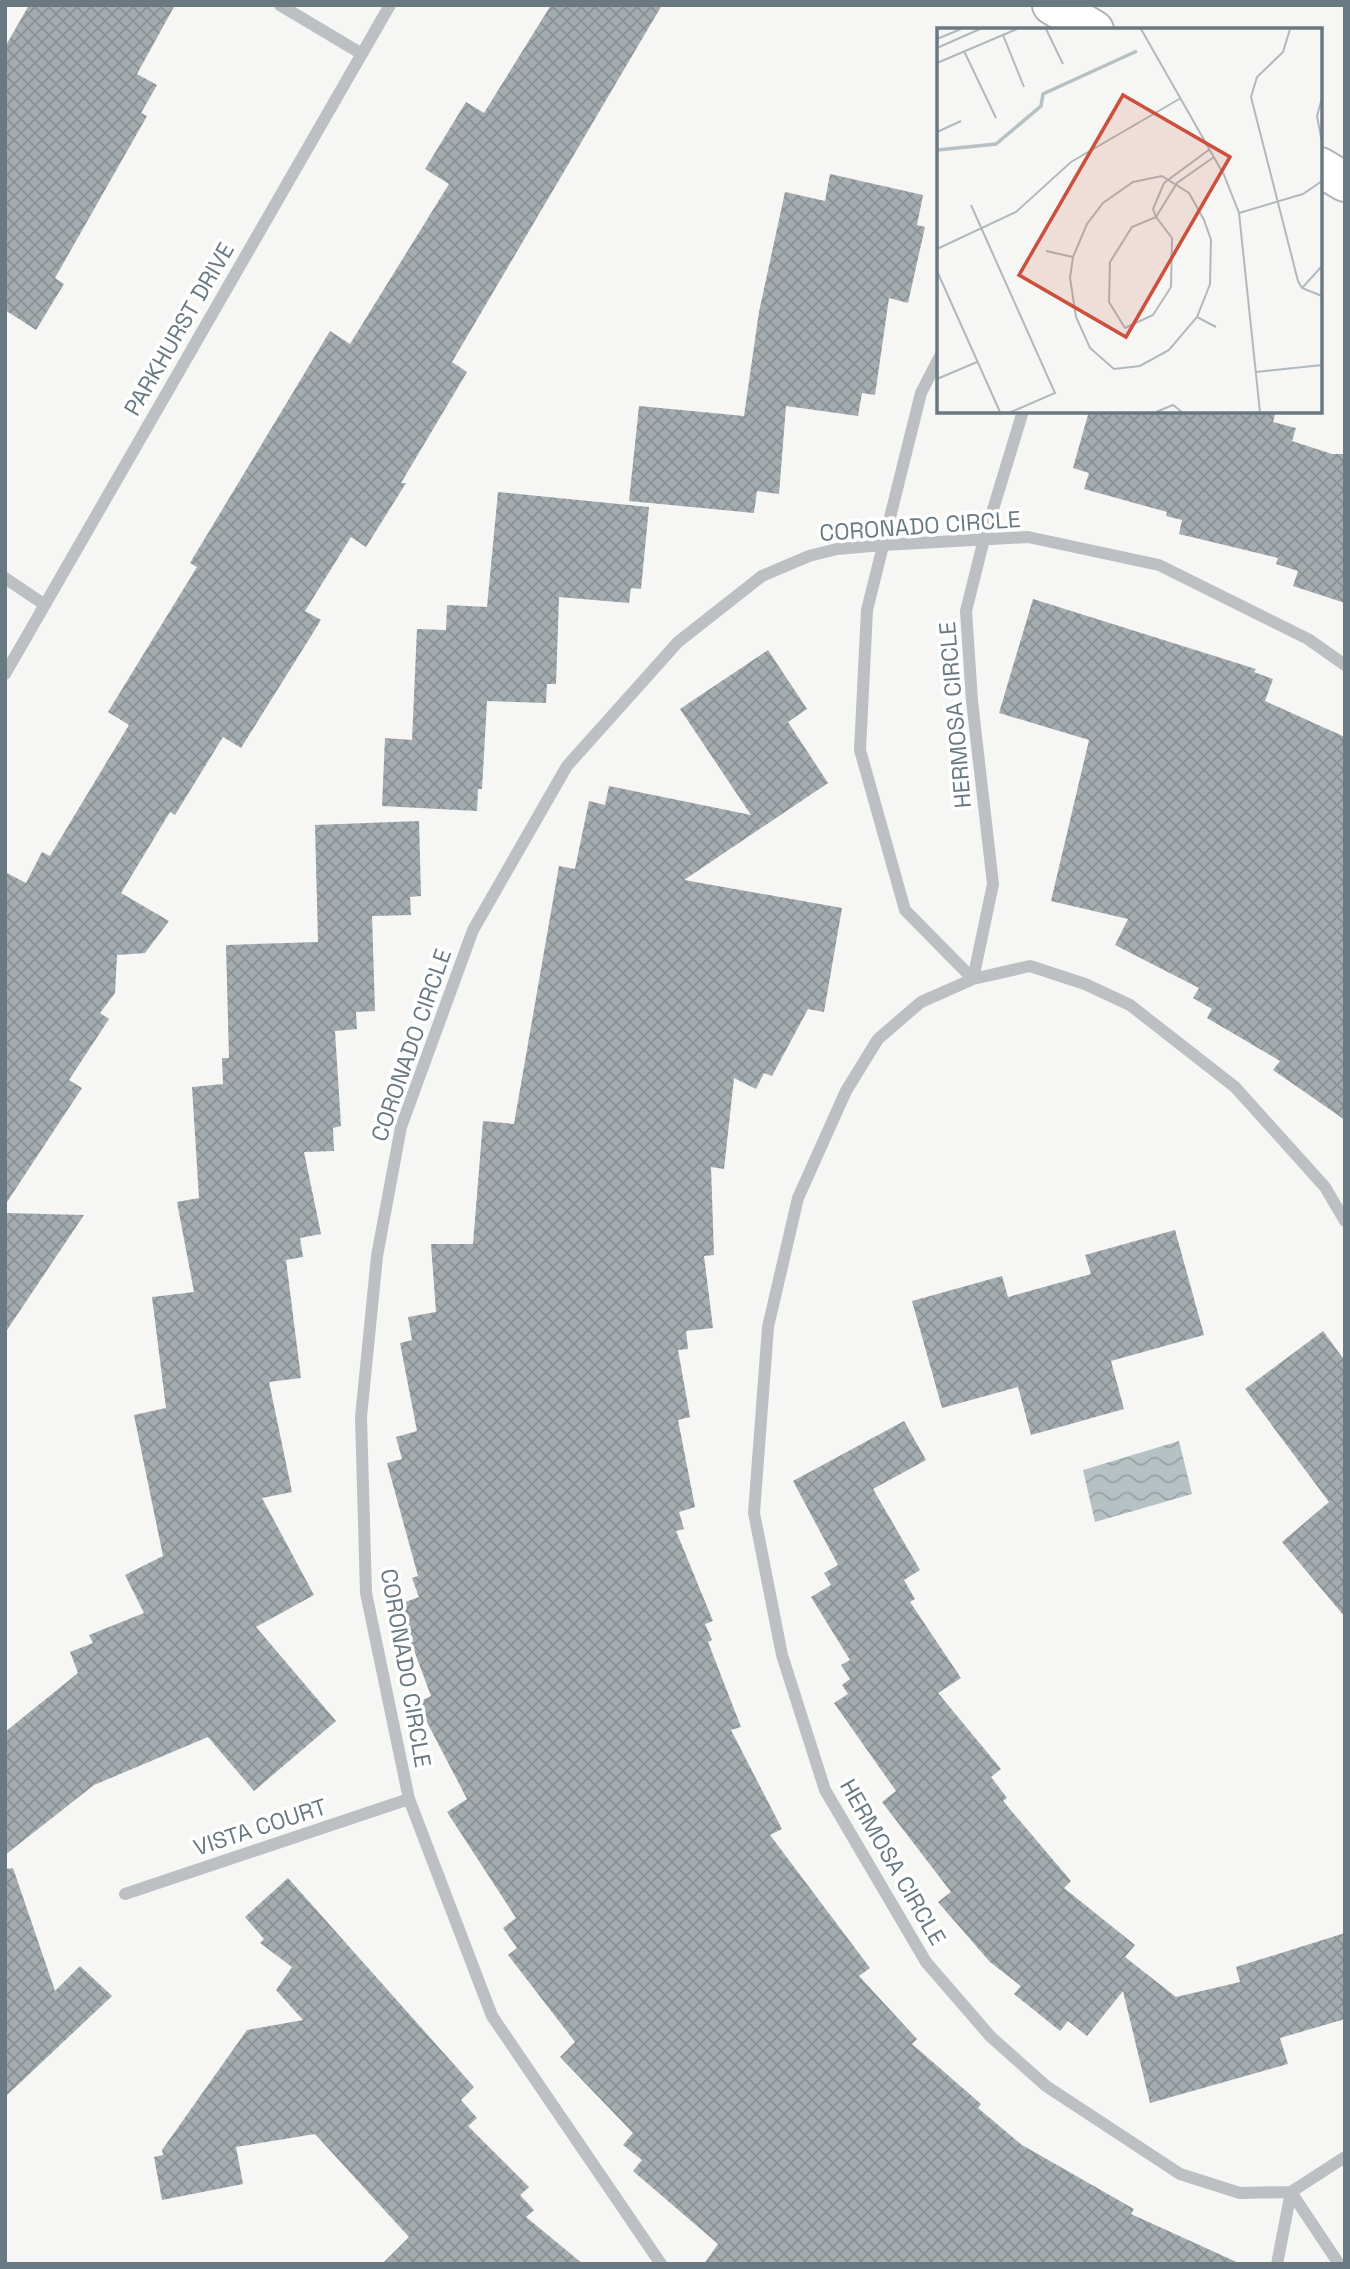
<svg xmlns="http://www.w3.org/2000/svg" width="1350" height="2269" viewBox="0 0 1350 2269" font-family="'Space Grotesk',sans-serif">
<defs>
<pattern id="water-waves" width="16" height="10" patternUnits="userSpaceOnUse" patternTransform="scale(1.75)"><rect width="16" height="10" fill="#b5c1c3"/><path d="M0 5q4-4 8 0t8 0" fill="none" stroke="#97a2a4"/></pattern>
<pattern id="building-cross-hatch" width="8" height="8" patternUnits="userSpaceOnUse" patternTransform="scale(1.75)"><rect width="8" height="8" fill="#a4acb0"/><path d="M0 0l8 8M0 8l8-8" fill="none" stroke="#8a9195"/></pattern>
</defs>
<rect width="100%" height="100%" fill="#f6f6f4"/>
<path fill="url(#water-waves)" d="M1179,1441L1192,1494L1095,1522L1083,1470Z"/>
<path fill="url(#building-cross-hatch)" d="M29,5H175L137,74L157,85L141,113L147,116L55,278L64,284L36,330L5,310V47Z
M551,5H662L452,362L467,372L401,483H406L366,547L351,537L305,611L321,620L241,748L223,737L175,815L170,812L121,893L169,921L145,953L117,955L115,993L100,1013L109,1019L69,1080L82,1088L5,1205V872L26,883L42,852L50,856L129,725L108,712L197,567L190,563L330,331L350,344L449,184L425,169L466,102L484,113Z
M830,174L923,195L917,225L925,227L908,303L889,298L875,395L862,393L858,416L786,406L779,494L757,491L754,513L629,501L639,406L744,416L759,312L785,192L825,201Z
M1089,411H1276L1273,422L1296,428L1292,441L1332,454H1345V603L1293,586L1298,571L1276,564L1278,558L1179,534L1182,520L1166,516L1167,512L1084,489L1089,473L1073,468Z
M498,492L649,507L641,589L631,588L629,603L559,597L556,684H547L546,703L487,701L482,789H478L477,811L382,806L385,738L412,740L417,629L446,630L447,605L487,607Z
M1033,599L1256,669L1254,672L1273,679L1265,701L1345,737V1120L1273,1070L1280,1061L1207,1018L1212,1009L1193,998L1199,988L1115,945L1128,919L1051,901L1089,740L999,713Z
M768,650L807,709L788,722L828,783L684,880L842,908L824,1012L808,1009L772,1076L764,1073L756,1089L734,1078L724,1169L711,1167L714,1255L704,1256L713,1328L686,1331L688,1349L678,1350L690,1417L678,1420L695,1507L679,1512L684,1529L676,1531L713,1621L705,1624L712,1640L708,1642L741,1727L731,1730L782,1829L770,1835L870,1968L859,1976L917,2039L912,2044L981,2104L978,2108L1022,2145L1134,2209L1131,2214L1241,2264H704L718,2244L633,2171L642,2160L623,2145L633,2133L560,2057L575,2042L508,1955L517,1948L503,1928L516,1918L447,1812L467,1799L417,1703L431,1696L397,1605L419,1597L412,1578L418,1576L387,1463L402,1459L396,1437L417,1431L400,1343L412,1340L408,1317L436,1312L431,1244H473L483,1121L514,1124L559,866L575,869L589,801L605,805L609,786L751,815L680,709Z
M419,821L421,896L410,897L411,915L372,916L375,1011L356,1012L357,1029L335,1031L341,1126L333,1128L334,1151L304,1152L321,1234L300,1238L303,1257L286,1260L301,1378L269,1382L292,1492L262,1498L314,1595L256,1627L336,1721L254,1791L208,1737L94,1785L5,1855V1732L78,1673L70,1652L93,1643L89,1635L144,1613L125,1575L163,1556L134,1415L166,1408L152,1297L194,1292L177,1202L199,1198L192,1087L223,1084L222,1058H229L226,945L318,942L315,825Z
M5,1213L84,1215L5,1333Z
M1175,1230L1204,1335L1111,1361L1124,1409L1031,1435L1018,1387L942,1408L912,1301L1002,1276L1008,1297L1091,1274L1085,1255Z
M1323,1331L1345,1361V1617L1282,1542L1329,1502L1245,1389Z
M904,1421L926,1460L873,1489L920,1570L904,1580L915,1599L910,1602L961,1678L938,1693L1001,1769L991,1777L1007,1798L1003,1801L1071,1881L1064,1888L1135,1945L1125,1957L1176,1997L1240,1982L1236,1967L1345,1933V2019L1280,2038L1288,2064L1150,2103L1123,1991L1087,2036L1068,2021L1060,2031L1014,1994L1021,1986L990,1962L938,1902L951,1892L882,1802L896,1791L834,1703L848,1694L842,1685L850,1679L841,1665L850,1660L811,1597L831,1585L824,1573L838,1565L793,1481Z
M13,1868L55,1991L80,1966L112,1996L5,2097V1869Z
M288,1878L474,2087L461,2100L477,2118L468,2126L529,2187L520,2195L534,2210L526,2217L583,2264H382L409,2237L315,2134L236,2147L243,2184L162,2200L154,2157L163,2155L162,2150L247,2030L303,2020L276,1990L292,1967L260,1943L264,1939L245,1917Z"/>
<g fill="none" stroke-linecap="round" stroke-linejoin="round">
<g stroke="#b0b5b7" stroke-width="42">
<path id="major" d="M1052,5L1094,30
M1320,167L1345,182"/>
</g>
<path stroke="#bcc0c3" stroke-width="12" d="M280,5L362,54
M939,358L921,393L867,610L860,750L905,910L973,979
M5,578L45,605
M5,674L390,5
M973,979L993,884L972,701L966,611L984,539L1023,411
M1345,1221L1325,1187L1235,1087L1130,1005L1085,984L1030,966L973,979L921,1002L878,1039L846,1091L798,1198L768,1327L754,1513L782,1655L825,1790L926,1962L990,2036L1046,2086L1180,2174L1240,2193L1291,2192L1345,2157
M125,1894L409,1799
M1291,2192L1339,2264
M661,2264L492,2016L409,1799L366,1593L361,1417L377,1256L401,1127L473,930L567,766L678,642L762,576L809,556L837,549L883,545L1028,537L1159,565L1308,639L1345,665
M1277,2264L1291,2192"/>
<use href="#major" stroke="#fff" stroke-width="38"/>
</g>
<g text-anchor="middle" stroke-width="7" stroke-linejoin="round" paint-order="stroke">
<g font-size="23" fill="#697981" stroke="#fff">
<text transform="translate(179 329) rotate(-60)" y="8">PARKHURST DRIVE</text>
<text transform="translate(920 526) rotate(-4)" y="8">CORONADO CIRCLE</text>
<text transform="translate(955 715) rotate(-95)" y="8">HERMOSA CIRCLE</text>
<text transform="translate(411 1045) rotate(-71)" y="8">CORONADO CIRCLE</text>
<text transform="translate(406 1668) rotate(80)" y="8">CORONADO CIRCLE</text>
<text transform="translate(260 1827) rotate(-18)" y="8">VISTA COURT</text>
<text transform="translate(893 1862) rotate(60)" y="8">HERMOSA CIRCLE</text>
</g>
</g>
<g transform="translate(937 28)">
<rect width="385" height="385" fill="#f6f6f4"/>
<path fill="none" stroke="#b5c1c3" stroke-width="3.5" d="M0,122L59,116L104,78L106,66L200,23"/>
<path fill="none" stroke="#b1b9bc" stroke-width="2" d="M109,1L126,36M204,1L287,147L302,185L323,384M353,1L346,24L320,49L314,69L361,253L365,260L385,268M66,7L87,59M0,11L24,1M0,20L43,1M27,23L59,90M0,35L80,1M385,70L380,88L385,114M0,104L24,93M225,148L252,165L267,192L274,212L273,256L260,289L232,322L203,338L177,341L153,320L139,289L133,250L136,229L150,196L166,175L196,154ZM34,177L118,365L74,384M302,185L366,166L385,153M219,189L235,210L234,259L216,287L188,300L172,274L173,234L195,199ZM219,189L216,181L227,155L273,121M219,189L240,155L277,129M0,221L79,184L134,134L244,70M109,223L136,229M0,243L63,384M365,260L385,238M260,289L279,299M319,344L385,337M0,351L40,334M219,384L236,377L245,384"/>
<path fill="#cc503e" fill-opacity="0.15" stroke="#cc503e" stroke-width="3.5" d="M186,67L293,129L189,309L82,247Z"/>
<rect width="385" height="385" fill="none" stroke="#697981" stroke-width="3.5"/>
</g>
<rect width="1350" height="2269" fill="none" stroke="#697981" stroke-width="14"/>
</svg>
